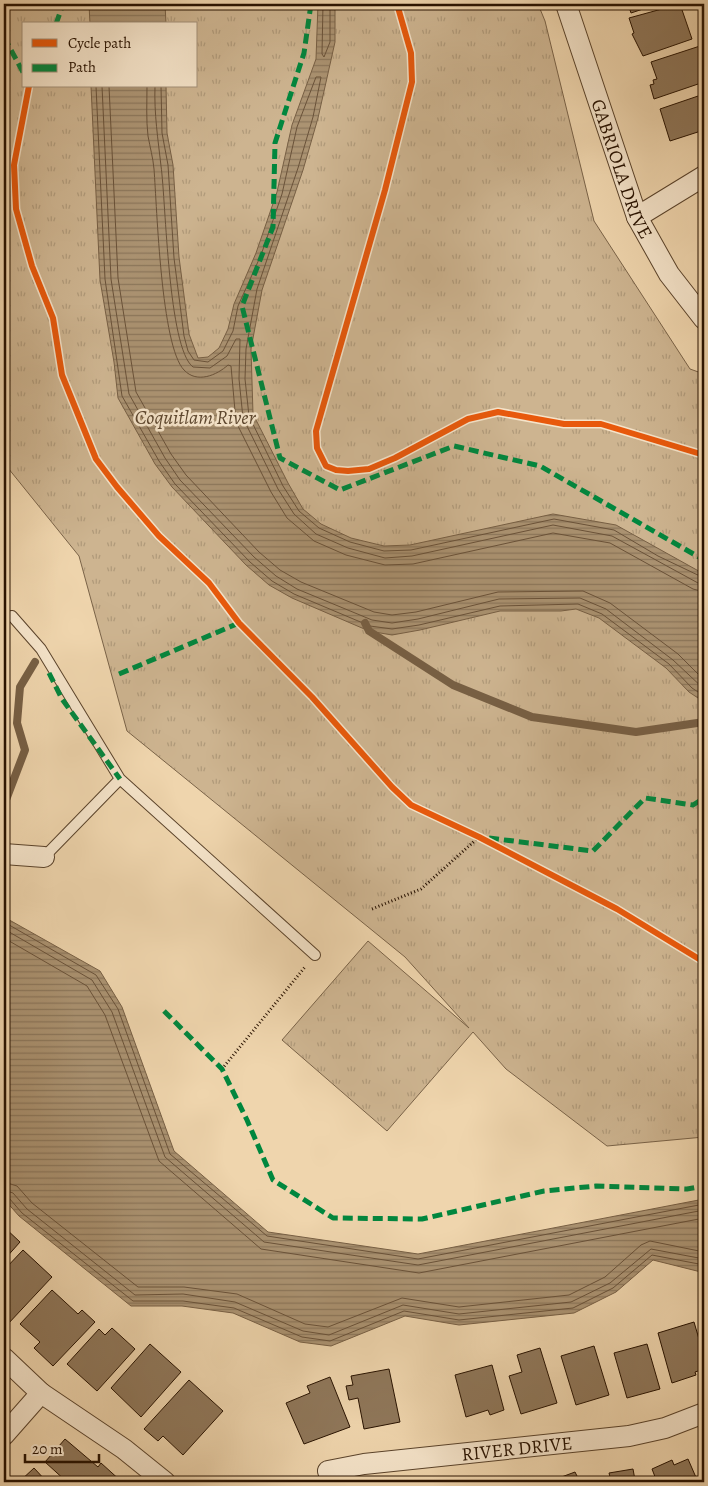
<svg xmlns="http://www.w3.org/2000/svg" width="708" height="1486" viewBox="0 0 708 1486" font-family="Alegreya,serif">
<defs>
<pattern id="park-tufts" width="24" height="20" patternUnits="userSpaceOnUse" patternTransform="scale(1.25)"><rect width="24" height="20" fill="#cdb490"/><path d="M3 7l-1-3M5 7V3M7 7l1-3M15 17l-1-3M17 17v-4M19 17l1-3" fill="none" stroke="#b09a7a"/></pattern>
<pattern id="water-rules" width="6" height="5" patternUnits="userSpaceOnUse" patternTransform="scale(1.25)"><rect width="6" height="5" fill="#ab9372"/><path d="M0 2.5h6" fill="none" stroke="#8b775b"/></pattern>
</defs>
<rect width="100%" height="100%" fill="#efd5ad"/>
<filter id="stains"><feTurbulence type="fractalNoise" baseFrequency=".004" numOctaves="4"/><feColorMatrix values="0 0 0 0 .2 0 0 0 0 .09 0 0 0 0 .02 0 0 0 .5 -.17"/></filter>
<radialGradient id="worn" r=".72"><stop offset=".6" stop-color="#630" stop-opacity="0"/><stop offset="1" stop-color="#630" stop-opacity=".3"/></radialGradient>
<path fill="url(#park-tufts)" stroke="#7a6348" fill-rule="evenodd" d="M4,4H538L545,21L594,221L690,369L704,374V1137L607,1146L506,1069L473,1032L387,1131L282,1040L368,941L469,1028L405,957L127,731L79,556L4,463ZM24,24H196V86H24Z"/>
<path fill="url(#water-rules)" stroke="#775f44" d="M89,4H165L166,24H90Z
M318,4H335V42L318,118L303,170L262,290L251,349L253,414L288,483L303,509L321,524L351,538L384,546L410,545L553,514L616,525L704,574V702L689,692L666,668L599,618L576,609L561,611H500L420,630L392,635L369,631L292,598L269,585L246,565L172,487L155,464L118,398L114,362L100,280L91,86H166L167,133L173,165L179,257L189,334L198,358L208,357L219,348L228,329L234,304L256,253L277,192L292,125L316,59Z
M4,917L100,971L122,1007L174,1151L268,1232L418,1254L704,1199V1269L701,1272L653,1260L616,1292L574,1313L459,1325L405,1316L331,1346L300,1342L233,1313L182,1306H131L19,1216L4,1199Z"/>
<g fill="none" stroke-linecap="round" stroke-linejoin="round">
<path stroke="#6a5239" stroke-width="1" d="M323,4L322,54L324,57L330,42V4
M96,86L105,279L122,396L159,461L175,484L250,562L272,581L294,594L370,626L392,629L419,625L500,606L578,604L602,614L669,664L692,688L704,696
M102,86L111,279L129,394L165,458L180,480L254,557L276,576L297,589L372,620L392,623L418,619L499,599L580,598L606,609L673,660L704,689
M109,86L118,278L136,392L171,454L186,475L259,552L280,570L301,582L374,612L392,615L416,612L498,592L583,591L610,603L678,654L704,680
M147,86C147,102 146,120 148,136C150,147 153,158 154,169C157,208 161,346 184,370C197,384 217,375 228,365L231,366L236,422L271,492L287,518L314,541L346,555L385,565L413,564L553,533L610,543L693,589L704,592
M155,86C154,114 158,139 161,166C166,202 168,348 193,367L210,368L227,356L236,339H240L239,379L243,418L278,489L294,514L316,534L348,548L385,558L412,556L553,525L612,536L698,583L704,584
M161,86L162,133L168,165L174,258L184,336L188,351L194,360L208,362L223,351L233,331L238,306L261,255L282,194L297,127L316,77H321L313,117L298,168L257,289L246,349L245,379L249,416L283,486L299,511L319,528L350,542L384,551L411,550L554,519L614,530L658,556L704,578
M4,922L96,975L118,1009L170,1154L267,1236L418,1259L704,1204
M4,929L92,980L112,1012L165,1157L264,1242L418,1265L704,1210
M4,938L87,986L105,1015L159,1161L261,1249L419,1273L704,1218
M4,1182L17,1186L32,1203L138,1287H184L237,1294L305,1324L328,1327L402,1298L459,1307L569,1295L605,1277L641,1245L650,1241L704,1252
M4,1190L13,1193L27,1209L135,1295L183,1294L235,1302L303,1331L329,1335L403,1305L459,1314L571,1302L610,1283L651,1249L704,1259
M4,1196L9,1198L22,1213L133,1301H183L234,1308L302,1337L330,1341L404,1311L459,1320L573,1308L613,1288L652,1255L704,1265"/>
<path stroke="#775f44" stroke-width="8" d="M365,623L369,631L453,685L532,717L636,732L704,722
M4,805L25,750L17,723L20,687L35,662"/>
</g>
<path fill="#8f775a" stroke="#281200" d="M628,4H655V5L631,13Z
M680,4L692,39L643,56L632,34L634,33L629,18Z
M703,45L704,82L654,99L650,85L654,84L653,80L657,79L651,62Z
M704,94V110L702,111L704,130L670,141L660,109Z
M4,1227L20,1242L4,1260Z
M23,1250L52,1277L7,1325L4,1322V1270Z
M52,1290L78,1314L82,1310L95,1322L53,1366L34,1348L40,1342L20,1324Z
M694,1322L704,1356V1369L695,1372L696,1375L672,1383L658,1333Z
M112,1328L135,1349L97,1391L67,1364L99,1329L105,1335Z
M150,1344L181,1372L141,1417L111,1388Z
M647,1344L660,1389L627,1398L614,1353Z
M594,1346L609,1395L576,1405L561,1356Z
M540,1348L557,1403L521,1414L509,1376L522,1372L517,1355Z
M492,1365L504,1410L490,1415L488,1410L466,1417L455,1375Z
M389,1369L400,1422L364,1429L358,1398L349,1400L346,1386L353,1385L351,1376Z
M330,1377L350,1427L304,1444L286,1403L310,1393L307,1386Z
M189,1380L223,1411L183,1455L163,1436L158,1441L144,1429Z
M65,1439L98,1467L101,1463L122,1482H67L45,1462Z
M688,1459L698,1482H657L652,1469L672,1460L674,1465Z
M34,1468L47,1482H19Z
M633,1469L635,1480L639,1479L640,1482H599L598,1479L610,1477L609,1473Z
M575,1472L580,1482H548Z"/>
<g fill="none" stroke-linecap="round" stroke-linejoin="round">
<g stroke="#5a432b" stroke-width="12">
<path id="lane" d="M12,616L41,649L120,779
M44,857L120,779L315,955"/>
</g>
<g stroke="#5a432b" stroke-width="22">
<g id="street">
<path id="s1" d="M566,4L637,217L669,274L704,319"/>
<path d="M637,217L704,176"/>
<path d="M4,854L44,857"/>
<path d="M4,1358L41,1393L124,1449L165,1482"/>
<path d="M4,1435L41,1393"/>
<path id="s2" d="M332,1482L328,1471L364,1464L629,1436L665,1428L704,1413"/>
</g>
</g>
<path stroke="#281200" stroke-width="3" stroke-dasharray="1 2.5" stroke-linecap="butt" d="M372,909L421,889L479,837
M222,1069L305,967"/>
<use href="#lane" stroke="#f5e4ca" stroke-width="10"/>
<use href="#street" stroke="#f5e4ca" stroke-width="20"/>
<path stroke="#00873e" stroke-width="5" stroke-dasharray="10 5" stroke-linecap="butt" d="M311,4L304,53L275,143L273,227L242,306L280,458L340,490L454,446L540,466L704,560
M56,24L63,4
M4,37L24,74
M49,673L62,699L120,779
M119,674L239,623
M489,838L593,851L645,798L693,805L704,798
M164,1011L222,1069L247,1120L273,1180L333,1218L422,1219L544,1191L596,1186L687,1189L704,1186"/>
<g stroke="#f5e4ca" stroke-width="9">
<path id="cycleway" d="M397,4L411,53L412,82L385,190L316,431L317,448L326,466L336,470L348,471L369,469L395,458L468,419L498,412L564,424H601L704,455
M29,86L14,165L16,209L32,266L53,318L62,375L96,459L117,487L159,536L209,583L239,623L312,697L392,787L411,805L479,837L617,909L704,962"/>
</g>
<use href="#cycleway" stroke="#e8590c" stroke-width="6"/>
</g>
<g text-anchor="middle" stroke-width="5" stroke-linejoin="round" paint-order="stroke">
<g font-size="19" fill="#281200" stroke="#f5e4ca">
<text dy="7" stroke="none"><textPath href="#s1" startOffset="174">GABRIOLA DRIVE</textPath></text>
<text dy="7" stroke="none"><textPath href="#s2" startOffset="202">RIVER DRIVE</textPath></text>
</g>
<g font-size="20" font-style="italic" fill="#5c462e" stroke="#f5e4ca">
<text x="195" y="424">Coquitlam River</text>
</g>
</g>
<rect width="708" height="1486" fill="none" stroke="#efd5ad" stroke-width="20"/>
<rect x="5" y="5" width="698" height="1476" fill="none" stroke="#281200" stroke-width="2.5"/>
<rect x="10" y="10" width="688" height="1466" fill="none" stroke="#281200"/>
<rect x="22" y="22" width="175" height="65" fill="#f5e4ca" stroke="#a39079"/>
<rect x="32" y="39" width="25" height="8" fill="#e8590c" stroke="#a39079"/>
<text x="68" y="48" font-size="15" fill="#281200">Cycle path</text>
<rect x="32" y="64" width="25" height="8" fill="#00873e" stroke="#a39079"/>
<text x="68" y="72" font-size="15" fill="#281200">Path</text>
<path d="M25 1454v8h74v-8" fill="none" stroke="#281200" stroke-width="2.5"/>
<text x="32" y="1454" font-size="15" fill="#281200" stroke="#f5e4ca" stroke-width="4" paint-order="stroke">20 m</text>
<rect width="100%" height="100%" filter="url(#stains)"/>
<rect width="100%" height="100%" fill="url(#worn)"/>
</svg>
